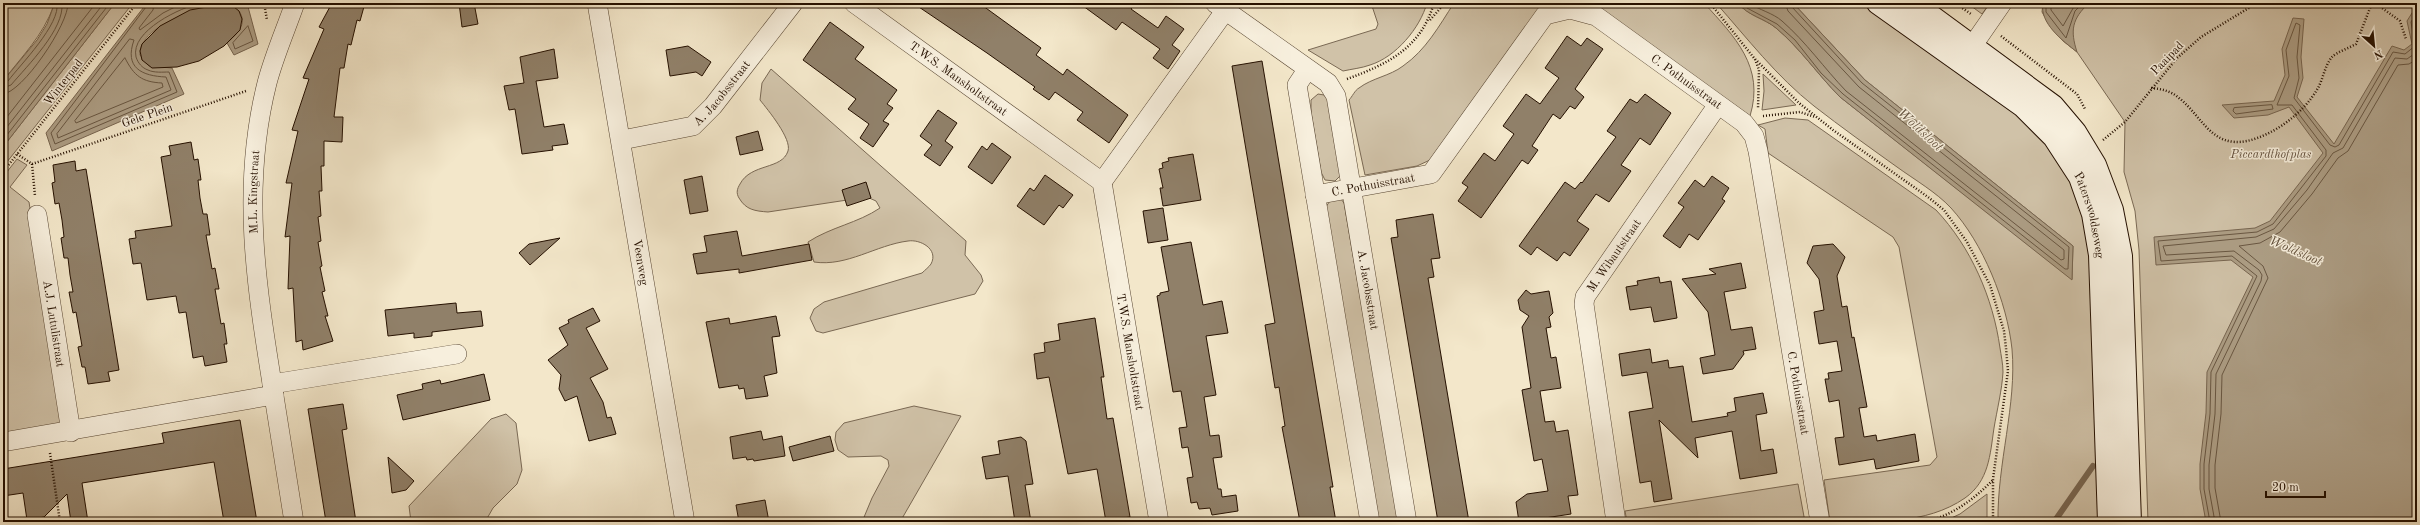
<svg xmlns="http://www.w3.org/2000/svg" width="2420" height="525" viewBox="0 0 2420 525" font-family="'Old Standard TT',serif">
<rect width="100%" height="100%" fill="#f3e7ca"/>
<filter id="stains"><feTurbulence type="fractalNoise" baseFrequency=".005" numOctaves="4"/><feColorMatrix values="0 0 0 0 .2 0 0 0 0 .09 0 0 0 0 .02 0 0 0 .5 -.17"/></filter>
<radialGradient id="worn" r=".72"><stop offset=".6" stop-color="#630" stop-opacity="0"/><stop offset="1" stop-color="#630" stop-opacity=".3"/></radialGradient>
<path fill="#d0c2a8" stroke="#7a6954" d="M3,3H52L54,5C43,36 22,56 3,81Z
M115,3H133L3,167V147Z
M1371,3H1427C1420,28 1396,57 1370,65C1362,68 1352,69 1343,71L1308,50L1376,29L1378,24Z
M1454,3H1543L1430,160L1417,166L1365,175L1349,100C1352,97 1355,90 1359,88C1372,78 1390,76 1403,66C1426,50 1439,26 1454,3Z
M1591,3H1704C1735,37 1765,67 1750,116Z
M1716,3H1738C1748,16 1764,18 1776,28C1800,48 1818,75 1840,97L2072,279L2073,246L1865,80L1793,3H1867L2013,109L2041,136L2073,184L2085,215L2091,260L2104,522H1998C1997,464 2017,404 2012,349C2007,302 1983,243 1951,208C1936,192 1915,180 1897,167C1869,147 1841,127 1814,106C1777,77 1747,38 1716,3Z
M1967,3H1990L1982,14Z
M2043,3H2417V522H2148L2139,250L2135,211L2124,172L2125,122L2077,52L2063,41L2050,26L2042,12Z
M771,69L966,241L965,255L981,275L983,281L975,294L823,333L816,331L810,318L814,309L824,302L922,273C925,270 929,267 931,264C939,249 920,239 908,241C876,245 847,267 814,262L808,242C831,227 858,223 880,208L876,201L867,197L768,212C755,211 746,210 739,198C736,193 737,189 740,184C751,163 782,170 788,151C792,139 768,110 760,100L762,83Z
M1763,74L1796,105L1762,110L1764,91Z
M1318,94L1324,95L1328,100L1341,175L1335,181L1325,180L1321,172L1311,113V100Z
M1785,118L1808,120L1936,210C1971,247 1993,298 2000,348C2001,355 2003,364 2003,372C2002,390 1997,410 1994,428C1990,455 1989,481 1965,498C1926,525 1874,522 1830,522L1824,480L1930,465L1937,457L1899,247L1893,237L1768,153L1765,129L1758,125Z
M17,159L27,165L10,187L29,202L64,424L3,434V177Z
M1331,199H1341L1344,203L1399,522H1378L1326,207Z
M914,406L961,416L900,522H862L872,498L889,466L888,460L881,456L848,457L838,450L835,440L836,432L844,423Z
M506,414L516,423L522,470L517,484L493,508L485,522H411L409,506L491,419Z
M1798,484L1805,522H1627L1625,511Z
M1987,494V522H1953L1947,520L1960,514Z"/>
<path fill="#ad9e85" stroke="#776550" d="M52,3H115L3,147V81L37,40L47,24L54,5Z
M147,3H247L258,44L234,55L227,43C237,34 248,24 239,11C215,0 138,23 140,55L149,66L172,68L184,94L52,151L46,133Z
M1738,3H1793L1865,80L2073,246L2072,280L1840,97C1818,75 1800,48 1776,28C1764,18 1748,16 1738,3Z
M2043,3H2089C2072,19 2070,30 2077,52C2063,41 2039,23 2043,3Z
M2417,5V522H2206L2200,489V464L2206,413L2207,372L2253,277L2231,260L2156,265L2154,237L2255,228L2270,221L2323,153L2289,107L2268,115L2234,118L2222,105L2274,101L2285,75L2282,49L2293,18L2304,19L2301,57L2303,78L2297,97L2334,144L2392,46L2404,50L2412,44L2407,21Z"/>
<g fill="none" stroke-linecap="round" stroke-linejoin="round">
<path stroke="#695742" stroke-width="1" d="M149,3L51,133L55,144L177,92L169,72C163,72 154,73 148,70C142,68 138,63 136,57C130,31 181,7 201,3
M154,3L153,10L139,28L140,30L163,13L183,3
M1743,3L1747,8L1777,24L1795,40L1821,73L1843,94L2065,269H2068L2069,247L1862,83L1792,7L1790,3
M1749,3C1759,10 1773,13 1782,21C1806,42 1824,68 1846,91L2061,260L2064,259V250L1859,87L1788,11L1785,3
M2046,3V12L2066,38L2075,11L2083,3
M2051,3V10L2063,26L2076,3
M248,26L253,41L235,49L233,43Z
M130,39L134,40C124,68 142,76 166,77L171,90L58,138L57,134Z
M125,58C134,76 142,82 162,83L163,87L76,123L75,121Z
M3,83L8,81C20,65 61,24 57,3
M3,88L11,85C27,66 65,29 62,3
M3,94C22,93 69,24 68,3
M2272,105L2273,109L2236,114L2233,111L2234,108Z
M3,122L96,3
M3,132L104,3
M3,140L110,3
M2210,522L2204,489V464L2210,414L2211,372L2257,276L2232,256L2161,261L2158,241L2257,232L2273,224L2326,156V150L2292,105H2277L2289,76L2286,50L2296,23L2300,25L2297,57L2299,78L2294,98L2330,145L2335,147L2339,145L2393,52L2405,54L2415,46L2411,22L2417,12
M2215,522L2209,489V465L2215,414L2216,374L2261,281L2262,275L2259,270L2234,251L2166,255L2163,246L2256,237L2274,229L2307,190L2333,153L2343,148L2395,58L2407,59L2417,52
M2221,522L2215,488V465L2221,414L2222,375L2268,278L2263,266L2239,246L2260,243L2280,232L2312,194L2338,158L2348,151L2398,65L2409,64L2417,59"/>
<path stroke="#776550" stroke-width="6" d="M2054,522L2093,466"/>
</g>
<path fill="#908069" stroke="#251000" d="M332,3H365L360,21L357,20L351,45L348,44L344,68H340L334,117H343L342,142L324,141V166H321L322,191H319L321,216L318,217L321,241L318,242L322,266L320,267L325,291L322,292L328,316H325L333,341L303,350L302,340L296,342L293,288L288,289L290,236L285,237L292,183H286L298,131L292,130L309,79L303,78L324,29L319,27Z
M459,3H474L478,24L462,27Z
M913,3H979L1041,48L1036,55L1063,75L1067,69L1128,115L1109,143L1077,120L1083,112L1055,92L1049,100L1033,89L1035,87L987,53Z
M1079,3H1136L1131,9L1158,28L1166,16L1184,29L1172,45L1180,51L1168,69L1153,58L1160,49L1122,22L1116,30Z
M218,5L234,7L239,11L242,19L240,30L224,46L199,61L177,67L152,68L142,60L140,51L142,44L160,26L190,10Z
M830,22L864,47L855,59L897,90L887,104L893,108L883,121L889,124L873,147L860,138L869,124L848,109L856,99L803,60Z
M1567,36L1581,46L1587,38L1603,49L1575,89L1584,97L1575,109L1570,106L1560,119L1553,114L1532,146L1538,150L1528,164L1522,160L1481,218L1458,201L1468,187L1462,183L1484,153L1495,161L1514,134L1503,126L1526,94L1540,104L1559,78L1545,68Z
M688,46L711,62L702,76L696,72L670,76L666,50Z
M554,49L558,78L536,81L544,127L564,124L568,144L552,146L553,150L522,154L515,109L509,110L504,86L524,83L520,57Z
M1262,61L1333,487H1330L1336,522H1300L1282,427L1285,426L1279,387L1275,388L1265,325L1275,323L1232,66Z
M1645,94L1671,113L1650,145L1640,138L1621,165L1631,171L1609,202L1596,194L1577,221L1589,229L1570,256L1564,252L1557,261L1537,247L1531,255L1519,246L1565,182L1575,189L1581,182L1582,183L1616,137L1607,131L1630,99L1637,103Z
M938,110L957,123L945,141L953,147L940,166L924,155L932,145L920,136Z
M758,131L763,150L740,155L736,137Z
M191,142L194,160L198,159L201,180H198L200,198L203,214H207L210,235H206L212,269L215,268L219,289H215L221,324L224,323L227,344H224L227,362L205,366L203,356L193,358L186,312L179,313L176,296L147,300L141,263L133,264L129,239L136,238L135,231L172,226L161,157L171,155L169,146Z
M992,143L1011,157L992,184L968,167L982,146L987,150Z
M1193,154L1201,200L1163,206L1160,188H1163L1159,169L1163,168L1162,163L1169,161L1168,158Z
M75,161L76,171L86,169L119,370L108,372L110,381L88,384L85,367H82L78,347L82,346L76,312L73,313L69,292H73L70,275L68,258H64L61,238L64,237L62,220L59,203L55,204L52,183L55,182L53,165Z
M1045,175L1073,195L1063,208L1059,205L1044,225L1017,206L1030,188L1034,191Z
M702,176L708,211L690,214L684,180Z
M1712,176L1729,188L1722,199L1725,201L1698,240L1689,234L1680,248L1663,236L1684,207L1678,203L1695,180L1704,187Z
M866,182L871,198L847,206L842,190Z
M1163,208L1168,240L1148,243L1143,211Z
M1433,214L1440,258L1431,259L1434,277L1428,278L1469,522H1438L1391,238L1398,237L1396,220Z
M737,231L742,256L809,244L812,260L739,273V269L697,274L693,254L707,252L704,236Z
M560,238L530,265L519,253L529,244Z
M1191,242L1203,305L1222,301L1228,333L1206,336L1216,395L1204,397L1210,436L1219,435L1222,457L1213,458L1218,489H1221L1222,497L1236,495L1238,511L1212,515L1210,508L1199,509L1197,502L1191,503L1187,478L1193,477L1188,447L1182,448L1179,428L1187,427L1181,391L1173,392L1157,296L1160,295V293L1169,291L1161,247Z
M1833,244L1845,257L1837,276L1842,307L1847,306L1852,338L1854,337L1867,407L1859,408L1864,437L1876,435L1877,441L1915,434L1919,461L1876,469L1874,459L1839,465L1835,438L1844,437L1839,400L1829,402L1825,379H1829L1828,373L1842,371L1837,341L1819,344L1814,312L1824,310L1819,279L1807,263L1813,246Z
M1741,263L1746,288L1724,292L1731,330L1752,327L1756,349L1743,351L1744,354L1733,369L1703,374L1700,358L1715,355L1708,312L1682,279L1716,274L1709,269Z
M1659,277L1660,283L1671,281L1677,318L1654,322L1651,307L1630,310L1626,287L1638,285L1637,281Z
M1526,290L1531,294L1549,291L1553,313L1549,317L1551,327L1546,328L1551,358L1556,357L1561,388L1540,391L1545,422L1554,421L1556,432L1568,430L1578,495L1568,496L1571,514L1519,522L1516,502L1527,494L1548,491L1542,459L1534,461L1522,390L1531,388L1522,327L1529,316L1520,310L1518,300Z
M456,303L457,313L481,311L483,326L432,332V336L414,338V333L388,336L385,310Z
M593,308L600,321L586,328L608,369L590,378L603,402L607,418L611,417L616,434L589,441L577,396L565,401L559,389L561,375L548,360L568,345L559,328L569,323L568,320Z
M776,316L780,336L772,337L777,373L764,376L768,396L746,399L744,388L739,389L738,385L719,388L706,322L729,318L730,324Z
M1095,318L1104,377H1101L1107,419L1113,418L1130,517L1122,518L1123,522H1106L1097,469L1068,474L1049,377L1037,379L1034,354L1045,352L1044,343L1060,340L1058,324Z
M1650,349L1652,363L1668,360L1669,368L1683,366L1692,422L1728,416L1727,413L1736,411L1734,398L1763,393L1767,413L1756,415L1761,451L1773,449L1777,473L1740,479L1732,431L1695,438L1698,458L1659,420L1672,499L1654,502L1651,481L1640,483L1629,412L1653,408L1647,372L1622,376L1619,354Z
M484,374L490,400L403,420L397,395L423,389L422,384L440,380L441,384Z
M343,404L347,429L342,430L356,522H326L308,409Z
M240,420L257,522H224L214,462L82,483L88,522H71L67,494L44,517L27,520L23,493L3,496V469L164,443L162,433Z
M761,431L763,440L782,436L785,456L754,461L753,459L747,460L746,457L733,459L730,437Z
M830,436L834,451L793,461L789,447Z
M1021,437L1026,441L1033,484L1025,485L1031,522H1015L1008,476L986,479L982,457L1000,454L998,441Z
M388,457L414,481L406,490L392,493Z
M765,500L769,522H739L736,505Z"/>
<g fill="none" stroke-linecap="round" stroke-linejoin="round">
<g stroke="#584632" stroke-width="20">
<g id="street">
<path id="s1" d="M597,3L685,522"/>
<path id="s2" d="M854,3L1102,182L1159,522"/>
<path id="s3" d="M1215,3L1328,83L1336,96L1407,522"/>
<path d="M1964,58L2002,3"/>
<path d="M1307,70L1297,85L1370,522"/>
<path id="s4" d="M622,140L693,126L713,106L793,3"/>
<path d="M1102,182L1225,11"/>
<path id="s5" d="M1315,195L1431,174L1545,15L1570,9L1596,16L1744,123L1754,136L1758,151L1820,522"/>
<path id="s6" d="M37,215L71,432"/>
<path d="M272,384L457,354"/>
<path d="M3,442L274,395"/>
<path id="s7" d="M294,522C287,480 281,438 274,396C257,290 240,190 267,83C274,56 286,29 295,3"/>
<path id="s8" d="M1616,522L1584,304L1585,297L1717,106"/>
</g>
</g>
<g stroke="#251000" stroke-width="24">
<g id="secondary">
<path id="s9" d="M1878,3L2023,106L2054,137L2080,177L2093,214L2100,255L2109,522"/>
<path d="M1913,3L2053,106L2075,132L2095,165L2112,210L2121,256L2130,522"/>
</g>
</g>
<path stroke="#251000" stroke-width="2.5" stroke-dasharray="1 2" stroke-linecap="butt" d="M264,3L267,20
M1710,3L1754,58L1799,103L1833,130L1928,197L1944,210L1967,242L1990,285L2004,331L2006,348L2008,371L1993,479V522
M1955,3L1971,14
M2375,3L2400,21L2406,39
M1430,20L1445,3
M2001,36L2077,94L2085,109
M1755,59L1759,70L1758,109
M1347,79C1388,64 1421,48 1434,3
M2151,88C2162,89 2171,91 2179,98C2202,116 2211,148 2247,141C2274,135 2304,113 2318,88C2323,79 2325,65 2332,57C2337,52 2349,48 2356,44L2372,3
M1763,116L1800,112L1815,117
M2103,140L2125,122L2177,58L2201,37L2257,3
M17,154L32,164L35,196
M32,164L246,91
M3,172L137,3
M50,453L60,522
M1923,522C1951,517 1974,499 1993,480"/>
<use href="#street" stroke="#f7efdd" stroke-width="19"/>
<use href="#secondary" stroke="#f7efdd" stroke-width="22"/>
</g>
<g text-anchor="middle" stroke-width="3" stroke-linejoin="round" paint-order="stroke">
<g font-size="12" fill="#251000" stroke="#f7efdd">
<text transform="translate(2167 58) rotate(-46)" y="4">Paaipad</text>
<text dy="4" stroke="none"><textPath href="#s2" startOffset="129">T.W.S. Mansholtstraat</textPath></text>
<text transform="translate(63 82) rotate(-52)" y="4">Winterpad</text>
<text dy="4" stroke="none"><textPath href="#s5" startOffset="478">C. Pothuisstraat</textPath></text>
<text dy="4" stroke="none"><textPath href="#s4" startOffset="116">A. Jacobsstraat</textPath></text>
<text transform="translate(147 115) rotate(-19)" y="4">Gele Plein</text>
<text dy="4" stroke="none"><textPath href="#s5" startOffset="59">C. Pothuisstraat</textPath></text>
<text dy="4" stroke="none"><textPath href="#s7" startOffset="333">M.L. Kingstraat</textPath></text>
<text dy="4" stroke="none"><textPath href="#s9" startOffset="309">Paterswoldseweg</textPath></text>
<text dy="4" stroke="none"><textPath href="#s8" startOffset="278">M. Wibautstraat</textPath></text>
<text dy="4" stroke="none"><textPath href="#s1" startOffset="263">Veenweg</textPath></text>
<text dy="4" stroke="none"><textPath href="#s3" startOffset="350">A. Jacobsstraat</textPath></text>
<text dy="4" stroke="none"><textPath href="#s6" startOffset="110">A.J. Lutulistraat</textPath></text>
<text dy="4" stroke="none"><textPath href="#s2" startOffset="478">T.W.S. Mansholtstraat</textPath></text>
<text dy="4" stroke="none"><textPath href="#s5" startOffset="826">C. Pothuisstraat</textPath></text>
</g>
<g font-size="12" font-style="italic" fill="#614e3b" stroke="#f7efdd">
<text x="2271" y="158">Piccardthofplas</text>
</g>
<g font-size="13" font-style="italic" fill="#62503c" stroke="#f7efdd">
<text transform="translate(1921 129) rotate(43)" y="5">Woldsloot</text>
<text transform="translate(2296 250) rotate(24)" y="5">Woldsloot</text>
</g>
</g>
<rect width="2420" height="525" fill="none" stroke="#f3e7ca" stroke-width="16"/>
<rect x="4" y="4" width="2412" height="517" fill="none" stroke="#251000" stroke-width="2"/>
<rect x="8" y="8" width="2404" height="509" fill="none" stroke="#251000"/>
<g transform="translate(2374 46) rotate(153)" stroke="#f7efdd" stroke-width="3" paint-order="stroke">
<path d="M0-3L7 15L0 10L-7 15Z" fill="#251000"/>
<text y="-6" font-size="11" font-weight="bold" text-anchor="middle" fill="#251000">N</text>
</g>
<path d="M2266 491v6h59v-6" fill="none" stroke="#251000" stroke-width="2"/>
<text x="2272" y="491" font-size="12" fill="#251000" stroke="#f7efdd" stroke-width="3" paint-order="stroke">20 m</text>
<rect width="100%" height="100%" filter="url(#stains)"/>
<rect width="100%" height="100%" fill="url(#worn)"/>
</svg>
